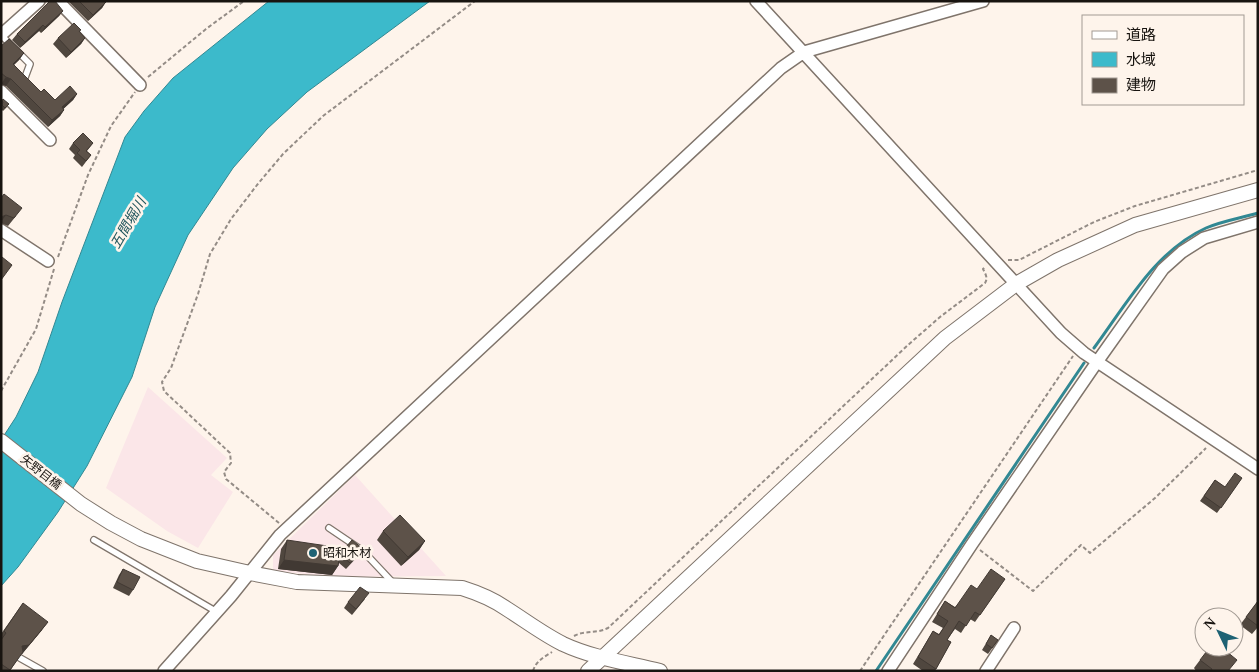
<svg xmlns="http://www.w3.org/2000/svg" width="1259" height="672" viewBox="0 0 1259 672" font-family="'Times New Roman','Noto Sans JP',serif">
<rect width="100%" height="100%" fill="#fef4eb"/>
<path fill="#fbe6e8" d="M148,387L227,458L211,475L233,492L198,548L167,531L106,488Z
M355,475L446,576L335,577L273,571V555Z"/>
<path fill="#3cbacb" stroke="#318893" d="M269,1H430L307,92L267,129L233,168L188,235L155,307L132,377L87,466L58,512L18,567L1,586V440L16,417L38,372L62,302L125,137L144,111L173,78Z"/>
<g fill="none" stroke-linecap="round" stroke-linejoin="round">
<path stroke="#318893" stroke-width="3" d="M1094,348C1126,305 1155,251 1206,228C1222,221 1241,218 1258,213
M876,671L1084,363"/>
<g stroke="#7f746b" stroke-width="8">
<path id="service" d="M1,35L30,64L24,80
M329,528L363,551L394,584
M94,540L217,612
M20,658L43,671"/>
</g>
<g stroke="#7f746b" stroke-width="14">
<path id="minor" d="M58,1L140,85
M756,1L1061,333L1084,353L1258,469
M1,35L39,1
M1,91L50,140
M1,230L48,261
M164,671L231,596L280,535L781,68L804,52L983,1
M888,671L972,544L1097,362L1163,269L1182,252L1204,238L1258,222
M986,671L1014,628"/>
</g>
<g stroke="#7f746b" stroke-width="16">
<path id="tertiary" d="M1,441L81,504L111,523L141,539L197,561L250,573L297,582L462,588C478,593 493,599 507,609C526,621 543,634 563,644C593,658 628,663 660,671
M588,671L945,338L1016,284L1058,260L1135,225L1258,190"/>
</g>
<path stroke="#948c86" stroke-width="2" stroke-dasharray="4 2.5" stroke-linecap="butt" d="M148,77L206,29L244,1
M58,257L88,175L111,126L135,92
M1008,260H1019L1094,222L1135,206L1258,170
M1,391L36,329L54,269
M279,523L226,479L224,472L231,463L230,453L164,391L162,382L171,368L198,294L210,254L231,219L257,185L283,154L323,116L475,1
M980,550L1033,591L1081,545L1090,553L1155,498L1206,448
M574,636C585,630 596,634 608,628L908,345L940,317L985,283C988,278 986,275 983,269L985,267
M533,671C536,661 544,657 552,652
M860,671L1073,356"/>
<use href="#service" stroke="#fff" stroke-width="5.5"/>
<use href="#minor" stroke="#fff" stroke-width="11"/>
<use href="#tertiary" stroke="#fff" stroke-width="14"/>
</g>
<path fill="#50473f" d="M68,1H106L102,8L88,21Z
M63,11L59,16L41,33L39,31L20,48L12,40L17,34Z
M79,32L85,38L81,44L66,58L53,44L58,38Z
M1,46L24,53L19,60L14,65L41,92L55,100L77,94L73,100L63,109L64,110L60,116L48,127L6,86L1,84Z
M1,100L7,107L3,111L1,109Z
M73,143H93L87,151L91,155L82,167L73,158L75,155L69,149Z
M1,198L16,216L8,226L1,223Z
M1242,478L1217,513L1200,501L1215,480L1225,487Z
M383,531L425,541L419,550L401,566L377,540Z
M287,540L340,554L359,555L346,569L339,563L338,566L332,575L278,569L281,549Z
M123,569L133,590L129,596L113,588L119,575Z
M1005,579L975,622L970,619L961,633L955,629L947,640L951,642L935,671H923L913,664L933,631L939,634L943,628L932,622L945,601L955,607L977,589Z
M365,599L352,615L344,608L348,602Z
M1258,601V627L1252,634L1240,625Z
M23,603L42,630L22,654H21L10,671H1V634Z
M991,635L998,640L988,654L982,650Z
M1200,660L1229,671H1196L1194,668Z"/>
<path fill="#413933" d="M106,2L102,8L88,21L93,15Z
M63,11L59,16L41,33L45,27Z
M43,25L39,31L20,48L25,42Z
M85,38L81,44L66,58L71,52Z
M24,53L19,60L8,70L13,64Z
M6,77L11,79L6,86L1,84Z
M77,94L73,100L58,114L62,107Z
M64,110L60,116L48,127L52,120Z
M6,215L1,222V217Z
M425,541L419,550L401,566L408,557Z
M284,560L338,566L332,575L278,569Z
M48,622L42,630L22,654H21L9,671L21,654L22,646Z"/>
<path fill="#5d5249" stroke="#413933" d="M50,1H55L63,11L45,27L43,25L25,42L17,34Z
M79,1H106V2L93,15Z
M74,23L81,30L79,31L85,38L71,52L58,38Z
M9,39L24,53L13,64L41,92L44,89L55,100L70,86L77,94L62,107L64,110L52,120L11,79L6,77L1,73V46Z
M3,99L9,104L5,108L2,105L3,102L2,101Z
M83,133L93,143L86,151L91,155L86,161L77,153L80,150L73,143Z
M4,194L22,208L14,218L6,215L1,217V198Z
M2,257L12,265L1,280V258Z
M1235,473L1242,478L1221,508L1204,496L1215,480L1225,487Z
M400,515L425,541L408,557L383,531Z
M287,540L341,548L338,566L284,560Z
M352,540L363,549L350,563L340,554Z
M123,569L140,577L133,590L117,582Z
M991,569L1005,579L980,615L975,612L966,626L959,621L947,640L951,642L936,669L918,657L933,631L939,635L948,621L937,614L945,601L955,608L971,585L977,589Z
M360,587L369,593L356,609L348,602Z
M1258,601V626L1246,617Z
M23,603L48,622L29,645L22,646L23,652L10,670L1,664V640L6,633L4,631Z
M991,635L998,640L992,648L986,644Z
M1210,647H1221L1237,660L1228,671H1211L1212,669L1200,660Z"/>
<circle fill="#1e6274" stroke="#fef4eb" stroke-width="2" cx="313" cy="553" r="5"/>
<g text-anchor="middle" stroke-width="5" stroke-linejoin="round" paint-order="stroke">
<g font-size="12" fill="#181410" stroke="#fef4eb">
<text transform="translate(41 472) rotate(38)" y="4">矢野目橋</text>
</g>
<g font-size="12" fill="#181410" stroke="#fef4eb" text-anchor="start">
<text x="323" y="557">昭和木材</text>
</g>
<g font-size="14" font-style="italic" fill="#23575e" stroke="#fef4eb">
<text transform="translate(128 223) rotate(-60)" y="5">五間堀川</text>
</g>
</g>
<rect width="1259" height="672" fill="none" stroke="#181410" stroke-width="5"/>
<rect x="1082" y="15" width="162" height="90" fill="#fef4eb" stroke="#a29a93"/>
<rect x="1092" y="31" width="25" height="8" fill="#ffffff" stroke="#a29a93"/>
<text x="1126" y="40" font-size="15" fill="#181410">道路</text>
<rect x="1092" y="52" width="25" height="15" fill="#3cbacb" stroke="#a29a93"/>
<text x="1126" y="65" font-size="15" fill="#181410">水域</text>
<rect x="1092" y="78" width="25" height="15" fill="#5d5249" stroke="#a29a93"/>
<text x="1126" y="90" font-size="15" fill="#181410">建物</text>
<g transform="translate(1219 632) rotate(313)"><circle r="24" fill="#fef4eb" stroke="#a29a93"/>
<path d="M0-4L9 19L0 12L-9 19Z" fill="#1e6274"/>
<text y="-8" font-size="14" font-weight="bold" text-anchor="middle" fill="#181410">N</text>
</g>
</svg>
